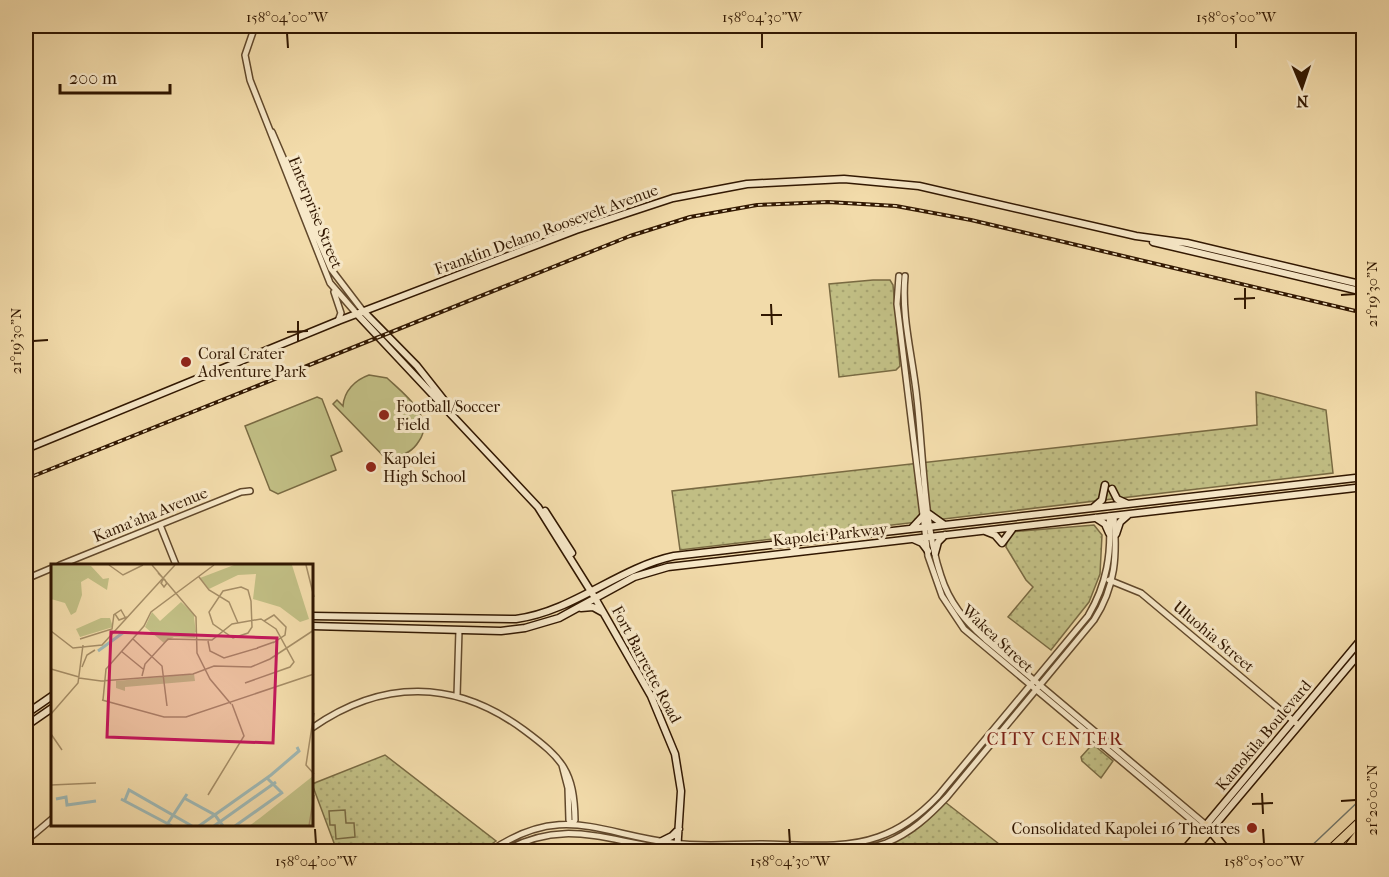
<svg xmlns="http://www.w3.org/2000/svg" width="1389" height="877" viewBox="0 0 1389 877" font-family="'IM FELL French Canon',serif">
<defs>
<pattern id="green-dots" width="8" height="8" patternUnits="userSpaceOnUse" patternTransform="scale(1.5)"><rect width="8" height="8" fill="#c1be84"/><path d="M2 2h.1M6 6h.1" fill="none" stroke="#a6a370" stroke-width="1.8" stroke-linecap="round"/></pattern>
</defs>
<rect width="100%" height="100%" fill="#f2dbaa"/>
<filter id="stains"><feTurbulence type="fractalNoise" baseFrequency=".00333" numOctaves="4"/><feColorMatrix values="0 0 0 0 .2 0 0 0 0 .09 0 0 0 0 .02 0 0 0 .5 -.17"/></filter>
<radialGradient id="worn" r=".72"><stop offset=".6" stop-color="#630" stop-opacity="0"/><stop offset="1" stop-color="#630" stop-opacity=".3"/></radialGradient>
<path fill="url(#green-dots)" stroke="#796a42" stroke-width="1.5" d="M873,280H890L893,285L900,366L896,370L839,377L829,284Z
M1256,392L1326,410L1333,473L680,550L672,491L1257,425Z
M1094,525L1102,535L1100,574L1089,602L1051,650L1008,617L1033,587L1026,580L1006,547L1009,532Z
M1095,746L1113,761L1101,778L1082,761L1081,757L1090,747Z
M385,755L496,841L481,851H337L312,784Z
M945,802L1008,851L855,852L900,837Z"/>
<path fill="#c1be84" stroke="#796a42" stroke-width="1.5" d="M369,375L387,378C403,393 436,417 419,441C413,451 404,456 392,457L397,463L393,466L333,404L337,400L343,406C344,391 355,380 369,375Z
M317,397L322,399L342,451L331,456L336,470L278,494L270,490L245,426Z
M345,810L346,823H354L355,837L336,839L335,825H330L329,811Z"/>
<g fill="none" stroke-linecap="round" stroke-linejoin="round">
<path stroke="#73786c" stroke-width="1.5" d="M1305,852L1364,796"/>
<g stroke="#61482b" stroke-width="8">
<path id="tertiary" d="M255,26L245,55L250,80L330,283L357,314
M272,132L331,269L363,311
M899,276L897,304L928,556L942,596L964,629L1202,829
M905,276C901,317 913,358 917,399C923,452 924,527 941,576C949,602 965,621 985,639L1206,825
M334,292L341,313L338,321
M160,525L176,565
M60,565L241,492L250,491
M26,579L52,568
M1109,580L1141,593L1296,723
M457,696L459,630
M312,728C382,679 455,679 524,730C563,759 574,771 575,820L572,824
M562,765L568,788L569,820L572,824
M26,841L52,819
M489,852C562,802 599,834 673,843C702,847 732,844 760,844C798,844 842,850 878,837C902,829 921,814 938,796L1088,616C1107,584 1112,553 1109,516
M503,852C562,818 603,840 663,848C696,853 730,851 763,851C803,851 848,857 886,843C911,833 929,816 947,797L1094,620C1116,586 1117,555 1114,516"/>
</g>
<g stroke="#311701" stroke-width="9">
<path id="secondary" d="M1153,242L1364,292
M363,311L417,366L451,409
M357,314L538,507L595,598L651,696L675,754L681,791L677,852
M26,449L338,321L576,230L673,198L747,184L844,179L919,186L1136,236L1187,243L1364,285
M1112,489L1117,499L1128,504
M1094,507L1102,500L1105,485
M545,511L572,553
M929,514L943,524
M1096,518L1105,524L1109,533
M912,528L924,515
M985,531L995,535L1002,543L1013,528
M1116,534L1120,522L1128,515
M913,539L922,543L928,551
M935,553L938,542L945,535
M581,608L593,607L602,612
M312,616L516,619C574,611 618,568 674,556L1364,477
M312,626L501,631L525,628L559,618L634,577L668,567L1364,487
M26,714L52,696
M26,726L52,708
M1206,825L1364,636
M1207,831L1209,832L1364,648
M662,841L672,836L679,829
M661,848L665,852"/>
</g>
<g stroke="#311701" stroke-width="10">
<path id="primary" d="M1183,852L1206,825L1228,852
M1192,852L1209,832"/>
</g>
<g stroke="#311701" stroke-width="10">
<path id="motorway" d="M1328,852L1364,818
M1345,852L1364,827
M1361,852L1364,848"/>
</g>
<use href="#tertiary" stroke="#f7e8c8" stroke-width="5"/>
<use href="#secondary" stroke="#f7e8c8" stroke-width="6"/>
<use href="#primary" stroke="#f2dbaa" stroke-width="7"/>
<use href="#motorway" stroke="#f2dbaa" stroke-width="8"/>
<g stroke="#311701" stroke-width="4">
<path id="rail" d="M26,479L630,236L690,217L757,205L828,202L896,206L971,220L1364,313"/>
</g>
<use href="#rail" stroke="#f7e8c8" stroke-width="1.5" stroke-dasharray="4.5" stroke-linecap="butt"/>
</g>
<path fill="none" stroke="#311701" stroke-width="2" d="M287,33L288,48M762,33V48M1236,33V48M1245,288V309M1341,295L1356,294M1234,299L1255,298M771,304L772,325M761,315H782M298,321V342M287,332L308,331M33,341L48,340M1262,793L1263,814M1341,801L1356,800M1252,804L1273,803M315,829L316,844M789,829L790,844M1263,829L1264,844"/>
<g fill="#8f2418" stroke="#f7e8c8" stroke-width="2">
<circle cx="186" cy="362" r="6"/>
<circle cx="384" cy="415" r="6"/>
<circle cx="371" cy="467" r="6"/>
<circle cx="1252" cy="828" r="6"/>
</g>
<g text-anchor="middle" stroke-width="6" stroke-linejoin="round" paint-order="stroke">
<g font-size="16" fill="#311701" stroke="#f7e8c8">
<text transform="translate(316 212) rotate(68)" y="6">Enterprise Street</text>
<text transform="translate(546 229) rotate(-20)" y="6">Franklin Delano Roosevelt Avenue</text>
<text transform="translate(150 514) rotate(-22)" y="6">Kama'aha Avenue</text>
<text transform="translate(830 534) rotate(-6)" y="6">Kapolei Parkway</text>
<text transform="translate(1214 636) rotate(40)" y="6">Uluohia Street</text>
<text transform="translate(998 638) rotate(43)" y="6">Wakea Street</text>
<text transform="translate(647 664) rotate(62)" y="6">Fort Barrette Road</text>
<text transform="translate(1263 735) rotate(-50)" y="6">Kamokila Boulevard</text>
</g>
<g font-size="16" fill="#311701" stroke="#f7e8c8" text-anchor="start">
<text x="198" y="359">Coral Crater<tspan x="198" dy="18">Adventure Park</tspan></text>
<text x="396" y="412">Football/Soccer<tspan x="396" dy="18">Field</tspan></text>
<text x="383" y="464">Kapolei<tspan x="383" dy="18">High School</tspan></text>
<text x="1240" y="834" text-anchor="end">Consolidated Kapolei 16 Theatres</text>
</g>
<g font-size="18" letter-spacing="1.5" fill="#7a1f14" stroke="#f7e8c8">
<text x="1055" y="745">CITY CENTER</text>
</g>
</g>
<g transform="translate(51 564)">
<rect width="262" height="262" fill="#f2dbaa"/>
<path d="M183,1H241L258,55L249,58L229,43L202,35L205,10L187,11L158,25L149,14ZM130,38L143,50L144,74L123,73L113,79L94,63L101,48L109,57ZM50,54H59L62,63L29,73L25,65ZM143,110L144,117L74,123V127L65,124V117ZM262,212V262H198L209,254Z" fill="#c1be84"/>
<path d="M0,1L40,2L52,15L58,14L56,26L37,14L30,18L31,31L25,48L20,51L14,39L0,35Z" fill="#c1be84"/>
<path d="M130,43L142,49L145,68L130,72L123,69L129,59Z" fill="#c1be84"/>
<path fill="none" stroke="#9fb8b4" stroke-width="3" d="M47,87L73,68M216,214L231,229M133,234L164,251L172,262M5,235L15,233L16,241L45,237M70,235L121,262M74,236L78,226L141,262M117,259L136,230M148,262L220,211L248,187L246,183M163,262L225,218M184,262L232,228"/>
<path fill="none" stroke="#a58d66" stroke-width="1.5" d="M58,1L72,11L92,1M101,1L145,53L146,89L159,115L180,140M255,1L263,33M107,9L114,16L115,18L116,19L113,23L110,19L111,18V17L113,15M148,13L158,26L178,38L187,59M190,23L197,26L200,37L201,63L197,69L182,74L162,60L158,48L172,27ZM74,53L70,46L64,50L68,56L76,53M213,57L223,51L235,63L234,71L222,79M0,67L22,84L51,81L124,1M29,75L61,65L63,50M82,75L111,102L116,142M157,77L159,87L173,94L207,84M206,84L223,78M70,87L92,105M31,103L36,91L44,86M0,105L28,113M91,112L94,100L117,75L161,76L181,60L210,55L225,65L243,98L239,103L194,119M28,114L50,117L142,110L163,102L200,103L219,95L263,66M51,136L113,153H135L263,110M52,136L55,105L93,62L100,48L163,1M263,149L255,201L263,210M0,150L27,119L32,81M0,170L11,186M0,221L45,219M157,231L193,172L181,140M258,262L263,231"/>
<path fill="#c2185b" fill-opacity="0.15" stroke="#c2185b" stroke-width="3" d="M60,68L226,74L222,179L56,173Z"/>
<rect width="262" height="262" fill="none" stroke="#311701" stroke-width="3"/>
</g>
<rect width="1389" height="877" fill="none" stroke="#f2dbaa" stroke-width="66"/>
<g transform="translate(1302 87) rotate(178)" stroke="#f7e8c8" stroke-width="4.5" paint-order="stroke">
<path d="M0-4.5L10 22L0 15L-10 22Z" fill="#311701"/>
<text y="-9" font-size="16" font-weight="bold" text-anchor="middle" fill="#311701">N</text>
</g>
<path d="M60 84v9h110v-9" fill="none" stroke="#311701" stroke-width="3"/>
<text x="69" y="84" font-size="18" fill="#311701" stroke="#f7e8c8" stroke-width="4.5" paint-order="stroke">200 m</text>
<rect x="33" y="33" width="1323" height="811" fill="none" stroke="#311701" stroke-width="2"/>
<g font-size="15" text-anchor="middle" fill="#311701">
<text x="287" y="22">158°04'00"W</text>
<text x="762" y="22">158°04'30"W</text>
<text x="1236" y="22">158°05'00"W</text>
<text transform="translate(1372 294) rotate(-90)" y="5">21°19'30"N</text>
<text transform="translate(16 341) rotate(-90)" y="5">21°19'30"N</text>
<text transform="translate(1372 800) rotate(-90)" y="5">21°20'00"N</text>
<text x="316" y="866">158°04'00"W</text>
<text x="790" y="866">158°04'30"W</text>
<text x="1264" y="866">158°05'00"W</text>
</g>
<rect width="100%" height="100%" filter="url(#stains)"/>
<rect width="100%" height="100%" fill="url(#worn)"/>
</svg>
